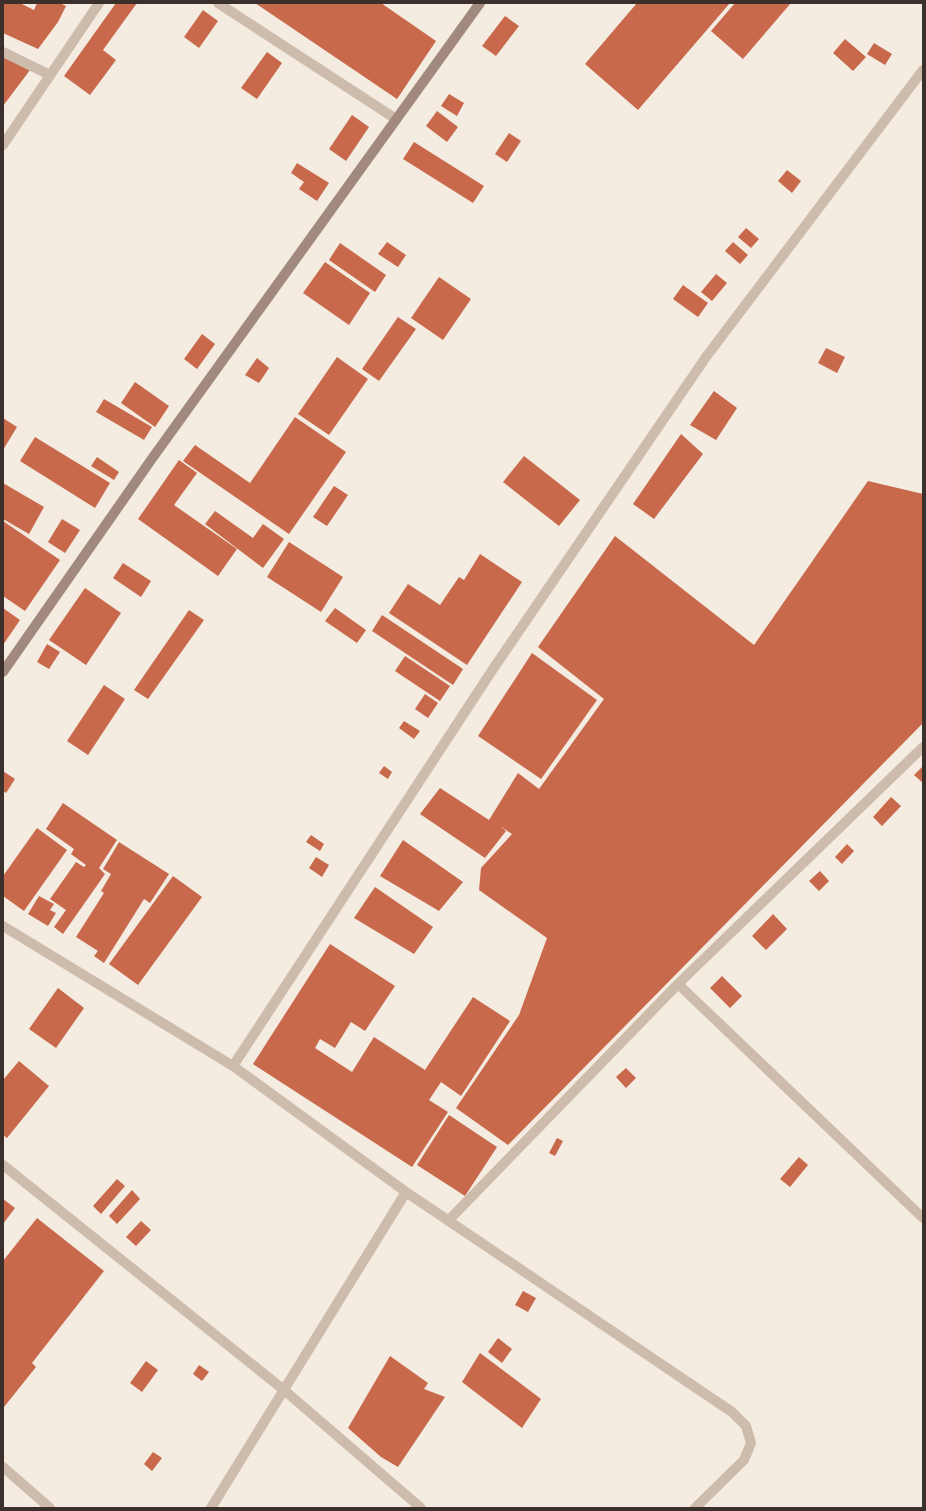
<svg xmlns="http://www.w3.org/2000/svg" width="926" height="1511" viewBox="0 0 926 1511" font-family="Helvetica,sans-serif">
<rect width="100%" height="100%" fill="#f4ebe1"/>
<path fill="#c8694b" d="M3,3H20L34,10L37,3H60L66,6L58,22L38,49L3,33Z
M116,3H137L103,50L116,60L90,95L64,76Z
M255,3H381L436,41L397,99Z
M637,3H730L638,110L585,64Z
M735,3H791L743,59L711,31Z
M203,10L218,21L199,48L184,37Z
M505,16L519,26L496,56L482,46Z
M845,39L866,57L853,71L833,53Z
M874,43L892,54L885,65L867,54Z
M267,52L282,63L257,99L241,88Z
M3,56L30,70L3,106Z
M449,94L464,103L457,116L441,106Z
M437,111L458,127L447,142L426,126Z
M352,115L369,127L346,161L329,149Z
M509,133L521,141L507,162L495,154Z
M414,142L484,186L473,203L403,159Z
M297,163L329,183L317,201L299,189L304,182L291,173Z
M787,170L801,181L792,193L778,181Z
M746,228L759,239L751,248L738,237Z
M387,242L406,255L398,267L378,254Z
M733,242L748,255L740,264L725,251Z
M340,243L386,275L375,292L329,260Z
M325,262L370,293L349,325L303,293Z
M716,274L727,283L712,301L701,292Z
M439,277L471,299L443,340L411,318Z
M683,285L708,303L698,317L673,299Z
M398,317L416,329L379,381L362,369Z
M202,334L215,344L197,369L184,359Z
M826,348L845,357L837,373L818,363Z
M337,357L368,379L329,435L298,414Z
M257,358L269,368L259,383L245,375Z
M135,382L169,406L155,427L121,403Z
M714,391L737,408L716,440L690,425Z
M104,399L152,427L144,440L96,412Z
M295,417L346,452L289,534L183,461L195,445L250,483Z
M3,418L17,427L3,450Z
M681,434L703,454L654,519L633,504Z
M35,437L110,483L95,508L20,461Z
M524,456L580,500L559,526L503,482Z
M97,457L119,472L114,480L91,466Z
M179,460L197,473L174,505L237,549L218,576L138,519Z
M868,481L923,494V723L508,1145L456,1108L519,1015L547,938L479,890L481,868L512,834L500,826L506,831L485,858L420,814L440,788L489,820L518,773L539,789L604,699L538,647L615,536L754,645Z
M3,483L44,507L29,534L3,519Z
M334,486L348,495L327,526L313,517Z
M215,511L253,538L263,524L284,539L263,568L205,524Z
M62,519L80,530L65,553L48,542Z
M3,521L60,560L25,611L3,596Z
M289,542L343,577L321,612L267,577Z
M480,554L522,582L467,665L389,613L408,584L440,605L459,577L464,580Z
M123,563L151,581L141,597L113,578Z
M85,588L121,613L86,665L49,640Z
M3,608L20,620L3,645Z
M335,608L366,630L357,643L325,621Z
M189,610L204,620L148,699L134,690Z
M382,615L463,669L453,685L372,631Z
M47,644L60,652L49,669L37,662Z
M532,653L597,700L541,779L478,736Z
M405,656L450,686L440,701L395,671Z
M104,685L125,699L88,755L67,741Z
M425,694L438,703L428,718L415,709Z
M404,721L420,731L414,739L399,728Z
M384,766L392,772L388,779L379,773Z
M923,766V783L914,775Z
M3,771L15,779L6,793L3,791Z
M891,797L901,806L882,826L873,817Z
M63,803L117,840L99,868L105,874L63,934L54,927L66,910L50,899L76,862L84,867L86,865L71,854L74,849L46,829Z
M37,828L67,850L24,911L3,896V876Z
M311,835L324,844L320,851L306,842Z
M403,840L463,882L439,911L380,876Z
M119,842L169,874L150,903L144,899L104,963L94,956L98,951L76,937L104,893L101,891L111,874L103,869Z
M847,844L854,851L842,864L835,857Z
M316,857L329,865L322,877L309,868Z
M820,871L829,881L819,891L809,881Z
M173,876L202,897L138,985L109,964Z
M375,887L433,927L414,954L354,918Z
M39,896L54,904L50,910L56,913L48,926L28,914Z
M773,914L787,929L766,950L752,936Z
M330,944L395,986L365,1031L351,1022L335,1048L320,1039L315,1048L352,1072L374,1037L425,1070L473,997L510,1021L461,1096L441,1082L429,1100L448,1112L412,1167L253,1064Z
M722,976L742,996L730,1008L710,988Z
M58,988L84,1008L56,1048L29,1029Z
M19,1061L49,1086L7,1138L3,1135V1080Z
M626,1068L636,1078L626,1088L616,1077Z
M449,1115L497,1147L465,1196L417,1165Z
M557,1138L563,1141L555,1156L549,1153Z
M799,1157L808,1165L790,1187L780,1179Z
M117,1179L125,1186L101,1214L93,1206Z
M132,1190L140,1199L117,1224L109,1216Z
M3,1199L15,1208L3,1224Z
M37,1218L104,1271L32,1363L36,1367L4,1407L3,1406V1261Z
M141,1221L151,1230L136,1246L126,1237Z
M523,1291L536,1298L528,1312L515,1305Z
M498,1338L512,1349L502,1363L488,1352Z
M480,1353L541,1399L522,1428L462,1382Z
M390,1356L428,1383L424,1389L445,1397L398,1467L381,1457L348,1428Z
M146,1361L158,1370L142,1392L130,1383Z
M199,1365L209,1372L202,1381L193,1374Z
M153,1452L162,1458L152,1471L144,1464Z"/>
<g fill="none" stroke-linecap="round" stroke-linejoin="round">
<path stroke="#cdbbac" stroke-width="10" d="M218,3L396,119
M3,52L50,75
M3,145L99,3
M3,926L233,1066L406,1192L732,1412L746,1426L751,1443L744,1460L695,1508
M678,984L923,1218
M233,1066L493,669L706,357L923,70
M3,1165L284,1390L421,1508
M448,1221L678,984L923,747
M3,1467L50,1508
M211,1508L406,1192"/>
<path stroke="#a18a7d" stroke-width="10" d="M3,672L151,460L480,3"/>
</g>
<rect width="926" height="1511" fill="none" stroke="#3b302b" stroke-width="8"/>
</svg>
